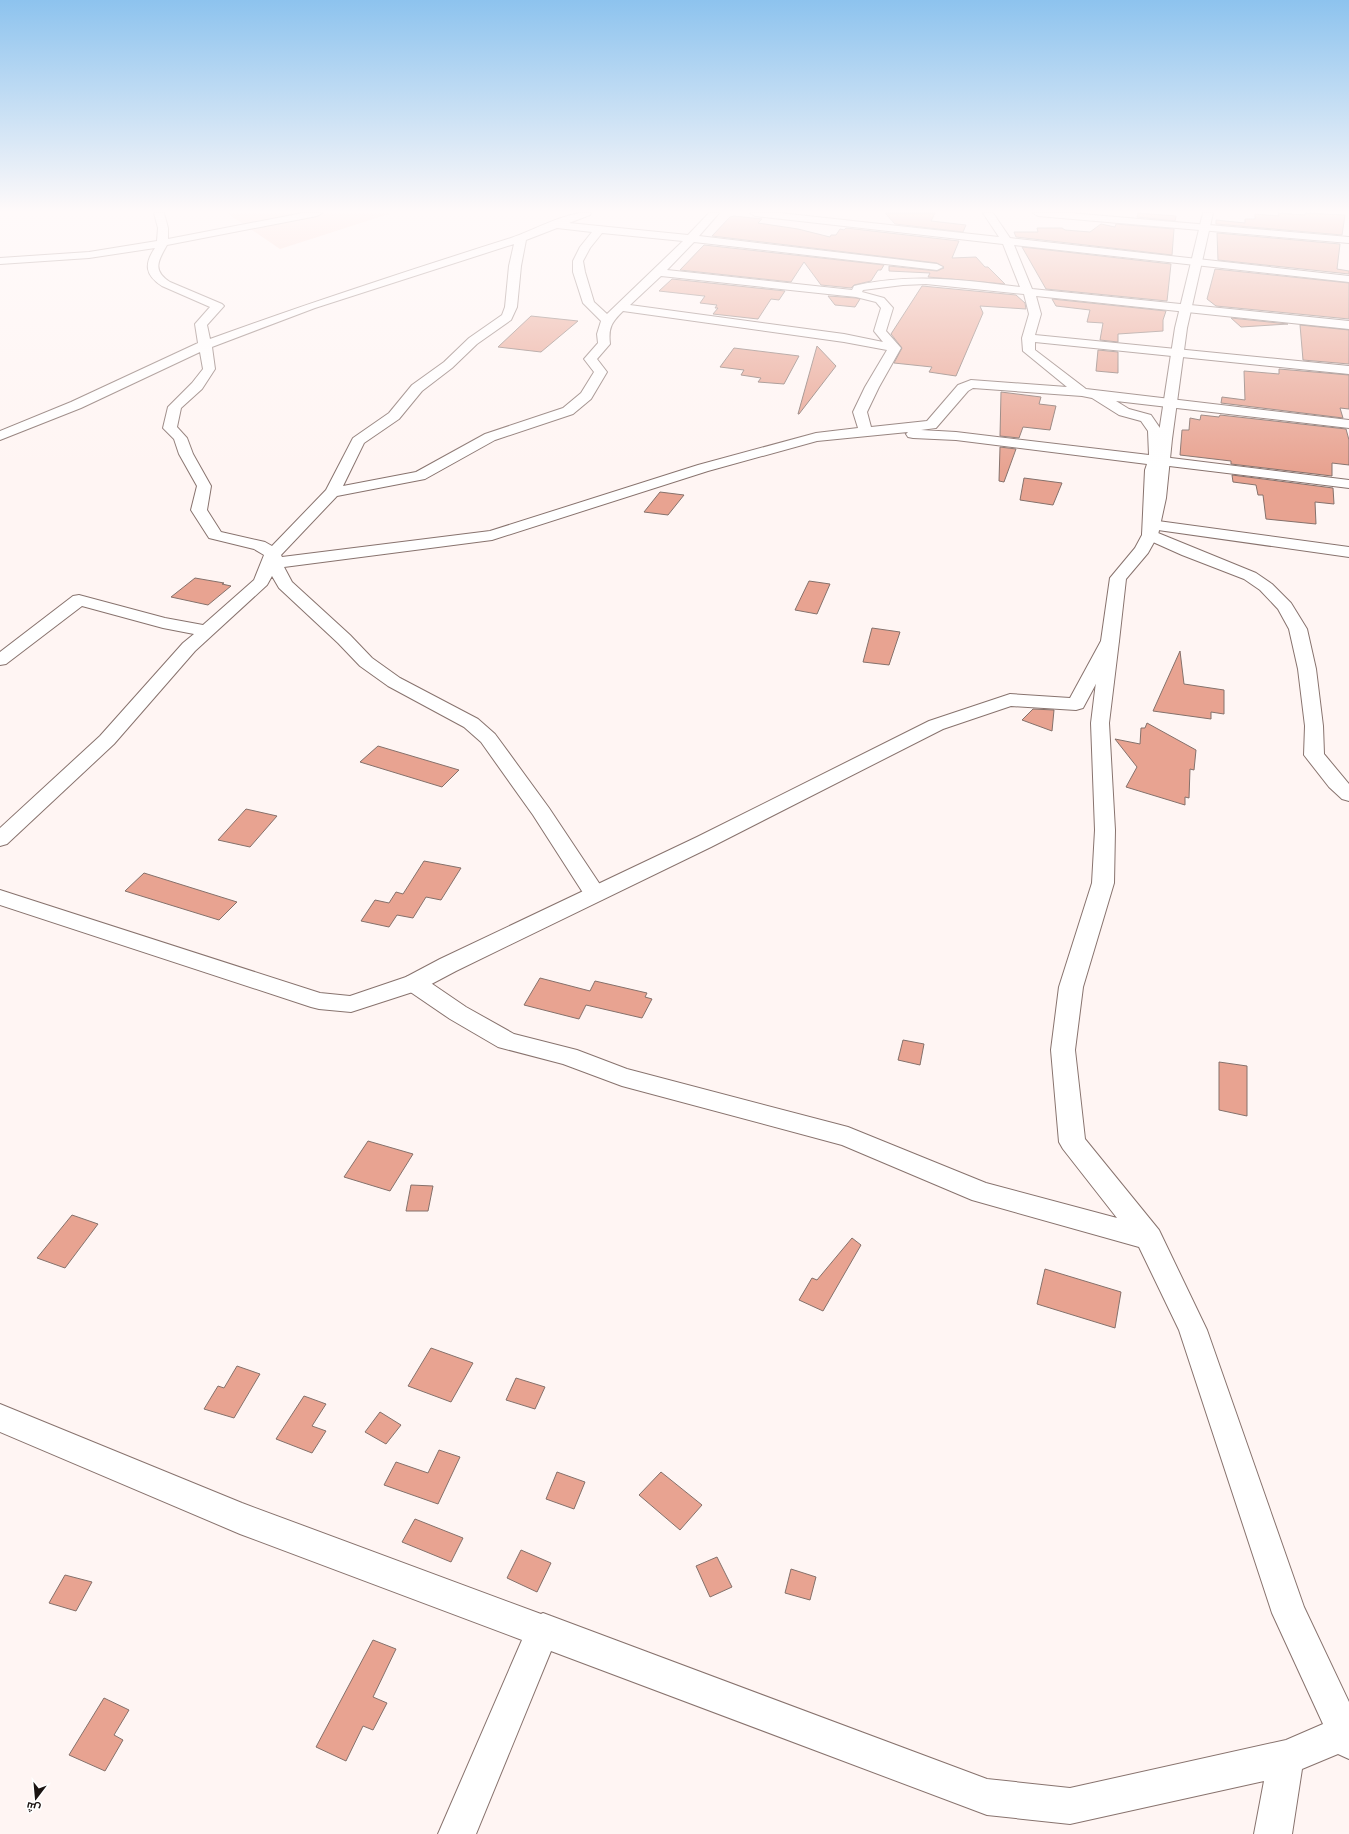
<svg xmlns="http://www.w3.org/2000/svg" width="1349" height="1834" viewBox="0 0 1349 1834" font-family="'Golos Text',Cairo,sans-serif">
<rect width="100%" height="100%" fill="#fff5f3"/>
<path fill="#fbd4c9" d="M227,213H392L280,249Z"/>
<path fill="#e8a391" stroke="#85716b" d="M885,213H935L931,221L966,225L963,232L895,224Z
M1138,213L1176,216L1175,221L1137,217Z
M1278,213L1305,215V213L1345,215L1342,235L1216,224V220L1245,223V219H1255V214L1279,216Z
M734,216L762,219L758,223L798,229L830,237L831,235H836L840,229L844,230L846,228L959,241L952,258L976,257L985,267H988L1005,284L928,277L930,273L889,271V266L937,271L944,268L937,263L712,236L730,217Z
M1101,224L1115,227L1116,224L1174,229L1172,255L1016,237L1014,232H1038L1037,228H1062L1065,230L1090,232Z
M1217,233L1340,244L1337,269L1349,271V274L1218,260Z
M704,245L884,265L881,270H878L871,281L854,285L851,288L821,285L804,262L791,282L680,270Z
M1022,247L1171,264L1167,301L1046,289Z
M1215,269L1349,283V319L1216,306L1207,299Z
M672,279L785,291L779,300L771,299L758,319L713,314L718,308H715L717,305L700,303L705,296H704L659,291Z
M922,286L1016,295L1025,303L1026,309L980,306L983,313L956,376L929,372L932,367L894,363L902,348L891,334Z
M828,296L856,298L860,299L855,307L835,305Z
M1052,299L1166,311L1163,320V331L1118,334V342L1100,340L1103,323L1087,322L1090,310L1056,306Z
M531,316L578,321L541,352L498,347Z
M1231,318L1288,324L1241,327Z
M1300,325L1349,330V364L1303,360Z
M817,346L836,366L799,414H798Z
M734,348L799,356L784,384L758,382L761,378L741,375L744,370L720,367Z
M1098,350L1118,352V373L1096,371Z
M1279,369L1349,375V409L1340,408L1343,418L1221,403L1222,397L1245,400L1244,371L1279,374Z
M1001,392L1041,397L1039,404L1056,406L1050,430L1023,427L1019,438L1000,436Z
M1201,415L1219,417L1220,415L1346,429L1349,440V465L1332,463V476L1231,464V461L1180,455L1182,430H1189L1190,418L1200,420Z
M1000,447L1016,449L1004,482L999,481Z
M1232,475L1333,488L1334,504L1315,502L1316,524L1266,519L1263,495H1258L1256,485L1233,482Z
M1024,478L1062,483L1053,505L1020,500Z
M660,492L684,495L668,515L644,512Z
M195,578L224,583L222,584L231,586L208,605L171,597Z
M809,581L830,584L817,614L795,610Z
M872,628L900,632L889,665L863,662Z
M1180,651L1184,684L1224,690V714L1211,712V719L1153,711Z
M1033,709L1054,710L1052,731L1022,720Z
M1147,723L1196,750L1194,770L1190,769L1189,798L1185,797V805L1126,787L1137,767L1115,739L1140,744L1141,728H1145Z
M378,746L459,770L442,787L360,762Z
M246,809L277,816L250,847L218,840Z
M424,861L461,868L441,900L426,897L413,918L397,915L389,927L361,921L375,900L389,903L396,892L403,894Z
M144,873L237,902L219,920L125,891Z
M540,978L590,991L595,981L647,993L645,997L652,999L642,1018L586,1005L579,1019L524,1005Z
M903,1040L924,1044L920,1065L898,1060Z
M1219,1062L1247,1066V1116L1219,1110Z
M368,1141L413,1154L390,1191L344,1177Z
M411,1185L433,1186L428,1211H406Z
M72,1215L98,1224L65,1268L37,1258Z
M852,1238L861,1245L823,1311L799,1300L812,1278L817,1280Z
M1045,1269L1121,1292L1115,1328L1037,1304Z
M431,1348L473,1363L451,1402L408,1386Z
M237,1366L260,1374L234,1418L204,1409L218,1386L224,1388Z
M516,1378L545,1387L535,1409L506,1400Z
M304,1396L326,1404L312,1426L326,1431L312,1453L276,1439Z
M380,1412L401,1425L386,1444L365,1432Z
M439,1450L460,1457L438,1504L384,1485L396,1462L428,1473Z
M557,1472L585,1482L574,1509L546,1499Z
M661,1472L702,1505L680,1530L639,1495Z
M415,1519L463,1538L451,1562L402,1542Z
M521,1550L551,1563L537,1592L507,1578Z
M717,1557L732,1587L710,1597L696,1566Z
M791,1569L816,1577L810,1600L785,1593Z
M65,1575L92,1582L76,1611L49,1603Z
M373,1640L396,1649L373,1697L387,1703L373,1730L363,1726L346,1761L316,1747Z
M104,1698L129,1710L114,1735L123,1740L105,1771L69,1755Z"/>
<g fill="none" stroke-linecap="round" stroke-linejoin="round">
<g stroke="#88736e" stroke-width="2">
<path id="street" d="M154,213H164L168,228V239L303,213H322L317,216L167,245C158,261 152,270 170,282L222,304L224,306L207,325L210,339C309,303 410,270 511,238C535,230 567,211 591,213L590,215L569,223L688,235L709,213H719L699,236L937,264L943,267L937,270L694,242L667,270L852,290L854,286L858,285C914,273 964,280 1020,287L1003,244L755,216L750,213H780L999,237L983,213H993L1010,238L1349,276V282L1014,245L1032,289L1349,321V329L1036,296L1041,314L1035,335L1349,366V374L1035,342V350L1086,389L1349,420V428L1116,401L1129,409L1151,415L1162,431L1163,457L1349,480V488L1161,465L1159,470L1158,521L1349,547V557L1158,530V533L1256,573L1272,584L1291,603L1307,629L1316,669L1323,726L1324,754L1349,784V801L1342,799L1329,787L1304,755L1305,726L1298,669L1289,629L1278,609L1260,590L1244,579L1182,555L1144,538L1142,535L1145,470L1147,464L956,440L913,438L908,437L906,434L908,432L817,441L708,471L492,540L284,567L292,582L350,635L372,658L400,678L478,719L495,734L549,808L603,889L606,894L603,899L595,901L587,899L533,815L481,742L464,727L388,686L360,666L338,643L279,588L272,576L267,585L195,651L114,744L7,844L0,846V828L100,736L183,643L194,634L163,628L82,606L6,664L0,665V652L73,596L79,595L165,618L203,625L254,580L264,555L254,549L209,538L191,510L197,486L179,454L174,439L163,428L168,407L192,383L203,369L200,352L81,408L0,440V431L71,402L198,343L195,324L210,307L162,286C145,275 144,264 155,248L89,258L0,264V258L89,252L157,241L158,228ZM557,228L592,232L580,247L573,261V272L583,303L601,321L597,334L598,343L584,359L594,372L581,393L563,408L485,434L416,472L343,486L364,443L399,419L422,391L452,368L477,344L511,320L517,307L521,266L526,240ZM602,233L683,241L607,314L594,302L585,272L583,261L590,248ZM514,244L509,266L505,307L502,315L469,338L444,362L412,385L389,413L353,438L326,490L272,546L265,542L221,532L207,510L211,486L193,454L187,438L177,427L181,408L202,389L215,369L212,347L315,308ZM661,276L856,297L876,302L881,308L874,331L883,342L844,334L630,305ZM926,284L1024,294L1029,314L1022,338L1023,351L1067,387L971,380L958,385L927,421L871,427L867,412L879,387L901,348L886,331L893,308L884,298L862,292L863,290L903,285ZM623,311L844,342L887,350L865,387L853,412L858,428L816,433L698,465L490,531L282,557L281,555L337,496L425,479L495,440L573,414L591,399L607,372L597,359L610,344C608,327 612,322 623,311ZM973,388L1082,396L1092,398L1119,415L1141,421L1148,431L1149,455L956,432L921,430L936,428L968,391Z
M1033,213H1070L1349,237V243L1038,216Z
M1110,636L1116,637L1119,641L1109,723L1115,830L1114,883L1083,987L1075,1050L1085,1139L1159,1230L1207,1330L1304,1607L1349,1702V1759L1338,1754L1302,1769L1292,1834H1254L1264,1781L1070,1824L987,1815L551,1651L476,1834H438L522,1640L240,1534L0,1432V1404L242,1503L541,1614L543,1613L987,1779L1070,1788L1286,1740L1323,1724L1272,1613L1179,1330L1139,1247L972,1200L842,1145L622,1086L563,1064L498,1047L450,1019L406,989L402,983L406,977L414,975L422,977L466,1007L514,1034L577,1050L627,1069L848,1127L986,1183L1117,1218L1063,1149L1059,1142L1051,1050L1059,987L1092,883L1095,830L1091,723L1101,641L1104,637Z"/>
</g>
<g stroke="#88736e" stroke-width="2">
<path id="secondary" d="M1203,213H1213L1187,328L1172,439L1166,498L1158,535L1148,553L1126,579L1119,641L1083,708L1076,710L1011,706L943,729L711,847L456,971L422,989L351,1012L319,1009L311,1007L0,905V890L320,993L350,996L406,977L440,959L697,837L929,721L1010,694L1070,698L1101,641L1110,578L1135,548L1142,535L1152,498L1158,439L1175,328Z"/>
</g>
<use href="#street" fill="#fff" fill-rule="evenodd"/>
<use href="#secondary" fill="#fff" fill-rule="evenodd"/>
</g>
<linearGradient id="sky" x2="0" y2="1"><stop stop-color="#8dc3ee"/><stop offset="0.45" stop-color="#fffafa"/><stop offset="1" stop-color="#fffafa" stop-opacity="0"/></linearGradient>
<rect width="1349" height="470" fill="url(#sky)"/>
<g transform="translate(36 1798) rotate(196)" stroke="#ffffff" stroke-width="3" paint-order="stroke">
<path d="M0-3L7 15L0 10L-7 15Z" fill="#1b1311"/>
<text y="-6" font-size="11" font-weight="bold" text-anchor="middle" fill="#1b1311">ش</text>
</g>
</svg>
